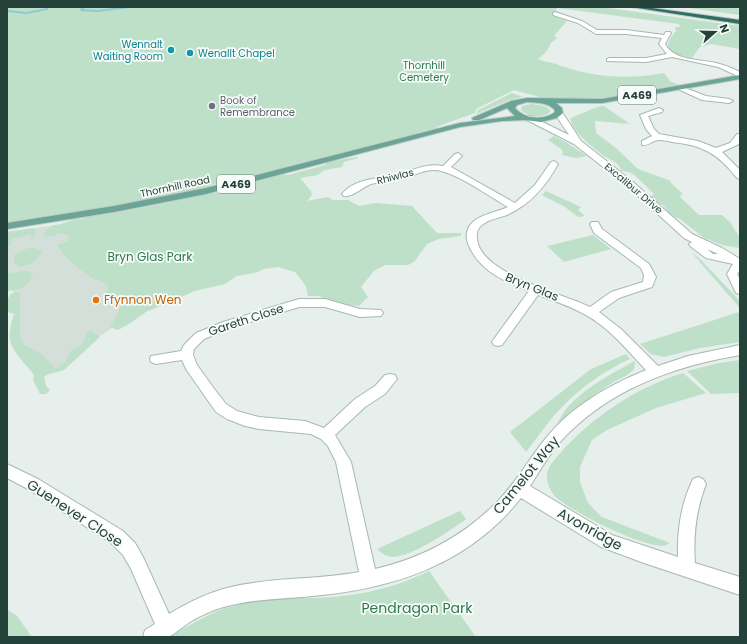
<svg xmlns="http://www.w3.org/2000/svg" width="747" height="644" viewBox="0 0 747 644" font-family="Poppins,sans-serif">
<rect width="100%" height="100%" fill="#e6efeb"/>
<path fill="#d4dfda" d="M72,223L140,311L90,342L60,370L40,374L14,339L16,319L14,293L7,278V232Z"/>
<path fill="#bfe0c8" d="M7,7H601L740,26V49L711,44L699,48L692,58C672,54 659,51 676,31L675,27H680L679,24L557,8L556,11L551,15L567,21L554,36L557,38L550,44C550,49 542,56 538,59C544,62 550,62 556,64C589,77 629,80 664,73L670,81L679,85L597,100L547,99L514,90L476,109L475,113L436,127L437,128L416,133L405,138H398L268,173L263,176L245,178L221,186L216,184L210,185L209,189L211,192L216,193L250,181L282,174L288,175L325,165L327,162L357,157L358,158L344,162L342,167C334,169 324,168 318,175L300,178L311,191L312,195L307,201L328,197L333,200H348L359,206L375,203L412,206L437,233H461V236L439,239L427,244L414,262L408,265H386L379,268L374,271L361,287L368,297L359,306L342,305L318,296H308L306,286L295,272L278,267L264,269L258,272L237,276L225,284L195,291L146,312L129,324L118,330L110,327L120,309L111,303L106,296L108,286L98,279L95,280C80,269 67,261 57,245L68,241L69,235L61,234L59,232L53,237L45,236L44,233L50,226L61,224L75,219H83L87,215L98,214L103,215L171,202L182,193L102,208L7,223Z
M681,7H736L740,10V15Z
M512,93L523,97L509,100L476,114L478,110Z
M532,104L545,106L550,110V112C542,119 529,117 521,110L522,106Z
M604,106L630,124L595,121L596,133L616,148L638,169L671,181L670,182L683,194L680,196L681,198L699,215H722L730,222L740,238V248L722,245L704,238L680,219L672,216L663,205L658,204L650,197L654,194C647,187 639,179 633,174C631,172 625,172 621,170C619,162 610,160 604,156C595,149 569,130 571,118L597,107Z
M554,136L567,143L587,156L576,158L562,155L563,152L561,149L548,140Z
M546,191L581,207L578,210L585,216L578,217L565,207L542,195Z
M34,228L36,231L35,235L31,240V234L11,239V246L7,247V232Z
M593,235L611,249L564,262L547,246Z
M28,248H34L42,252C39,259 27,267 19,267L14,262V255L18,252Z
M692,253L699,258L740,301V342L700,348L664,357L651,354L640,344L739,312V307Z
M7,270L9,274L22,271H30L33,275C29,286 18,291 7,291Z
M15,292L20,293V337L24,345C35,349 48,357 54,368H58L64,363L71,351L79,346L84,340L87,332L92,331L100,337L64,370C57,373 50,372 44,377L46,386L50,390L46,394H40L33,380L34,375C14,350 3,346 14,314L7,312V301L10,294Z
M626,354L630,359C606,370 584,385 565,404C550,418 539,436 526,452L510,432L591,369Z
M740,360V393L711,394L687,371L719,363Z
M635,361C635,366 635,370 631,372C626,377 618,379 612,383C592,396 574,409 556,425C560,420 562,414 566,409C583,389 612,373 635,361Z
M683,373L706,393L656,408L607,430L592,440L580,467V482L588,503L602,517L670,543C668,544 664,546 662,546C638,545 576,514 557,498C551,493 546,482 547,474C548,466 557,457 562,451C594,416 637,387 683,373Z
M460,511L466,519C450,531 413,556 393,557C387,557 381,553 377,549Z
M429,571L476,637H168C184,628 200,619 217,611C236,604 271,598 292,597C297,597 302,598 307,598C349,598 391,590 429,571Z
M7,609L17,616L32,637H7Z"/>
<g fill="none" stroke-linecap="round" stroke-linejoin="round">
<path stroke="#8ec9d4" stroke-width="2" d="M62,7H65
M84,7L81,10L98,11L129,7
M7,11L27,13L47,9V7"/>
<g stroke="#a8b8b2" stroke-width="2">
<path id="minor" d="M555,12L582,21L597,30H626L664,35L666,32H670L671,33L665,44C674,61 700,59 716,63C725,65 732,68 740,72V77L718,67L672,57L646,62L607,61V59L609,58H646L667,54L659,44L662,38L626,34H596L578,23L553,15V13Z
M680,86L706,96L729,99L733,101L729,103L702,100L678,89L677,88Z
M659,108L663,110L662,112L648,116L654,129L659,134L698,141L716,148L730,143L737,134H740L739,144L722,152L740,170V179L737,178C718,154 703,145 672,142C668,141 663,140 659,140C653,140 649,146 642,145V141L652,136L646,129L640,115Z
M556,112H562L581,141L633,182L692,234L722,248L740,259V270L737,274L740,279V294L736,293L727,274L733,264L706,258L690,246L689,244L692,242L684,238L627,186L574,144L523,118L524,116H530L569,135L555,114ZM707,249L718,254H713Z
M458,153L462,156L451,167L515,203L535,185L551,162L554,161L558,164C546,186 531,204 507,215C499,218 489,219 482,225C478,228 476,233 477,238C479,274 562,293 590,307L611,292L643,282L644,275L641,268L594,233L590,224L592,222H598L602,229L649,264L656,277L652,287L619,298L599,312L621,329L658,366L688,356L740,345V355C671,367 607,390 559,443C548,456 539,472 530,486L612,535L678,557C677,530 681,504 693,479L698,477L703,479L706,484C696,510 693,535 695,563L740,577V595L644,563L601,547L521,498C471,561 400,587 322,595C292,599 261,598 232,605C217,608 203,614 190,622C183,626 174,635 167,637C160,639 150,637 143,637L145,630L155,624L131,569L123,555L111,543L28,489L7,478V464L38,479L123,531L135,543L143,557L169,614C189,602 209,592 231,587C273,577 316,580 359,572L336,462L328,446L321,439L311,434L259,429L245,426L227,419L216,412L186,369L182,360L156,364L151,362L150,359L151,356L181,351L184,345L196,333L223,322L299,299H325L360,309L381,310L383,313L381,316L360,317L325,307H299L231,328L204,339L194,349L193,355L197,365L215,390L226,404L237,411L259,417L305,421L324,428L355,399L375,386L385,375L390,374L395,375L397,379L385,394L365,407L335,435L351,462L375,569C422,558 462,537 496,503C516,483 529,459 546,438C572,406 609,385 646,370C627,350 609,327 584,314C570,306 554,301 538,295L502,345L498,346L494,345L492,342L494,339L529,291C505,282 480,271 469,246C465,237 466,228 474,221C483,214 497,212 508,207C490,197 453,170 434,170C424,170 414,175 405,178C394,181 382,181 371,184C363,187 351,198 344,196L342,194C356,177 381,179 401,174C416,169 427,163 443,166L455,154Z"/>
</g>
<g stroke="#c2cac8" stroke-width="2">
<path id="major" d="M740,75V79L602,103H556L562,108L563,113L557,118L541,122L524,120L502,121L460,127L206,194L114,212L7,229V223L114,206L206,188L460,123L515,116L507,108L479,120H473L472,118L511,101L527,98L602,99ZM527,102C537,103 546,102 554,109L555,112C544,121 524,119 515,108L517,105Z"/>
</g>
<g stroke="#c2cac8" stroke-width="2">
<path id="highway" d="M631,7H645L740,20V24Z"/>
</g>
<use href="#minor" fill="#fff" fill-rule="evenodd"/>
<use href="#major" fill="#6aa596" fill-rule="evenodd"/>
<use href="#highway" fill="#2f6f62" fill-rule="evenodd"/>
</g>
<g fill="#0f9aa8" stroke="#f7fbf9" stroke-width="1.5">
<circle cx="171" cy="50" r="4"/>
<circle cx="190" cy="53" r="4"/>
</g>
<circle fill="#6b7280" stroke="#f7fbf9" stroke-width="1.5" cx="212" cy="106" r="4"/>
<circle fill="#e8710a" stroke="#f7fbf9" stroke-width="1.5" cx="96" cy="300" r="4"/>
<g text-anchor="middle" stroke-width="3.5" stroke-linejoin="round" paint-order="stroke">
<g font-size="10" fill="#0d838f" stroke="#f7fbf9" text-anchor="end">
<text x="163" y="48">Wennalt<tspan x="163" dy="12">Waiting Room</tspan></text>
<text x="198" y="57" text-anchor="start">Wenallt Chapel</text>
</g>
<g font-size="10" fill="#2d7a4b" stroke="#f7fbf9">
<text x="424" y="69">Thornhill<tspan x="424" dy="12">Cemetery</tspan></text>
</g>
<g font-size="10" fill="#5b616d" stroke="#f7fbf9" text-anchor="start">
<text x="220" y="104">Book of<tspan x="220" dy="12">Remembrance</tspan></text>
</g>
<g font-size="10" fill="#24423a" stroke="#f7fbf9">
<text transform="translate(395 176) rotate(-14)" y="4">Rhiwlas</text>
<text transform="translate(175 186) rotate(-12)" y="4">Thornhill Road</text>
<text transform="translate(634 188) rotate(40)" y="4">Excalibur Drive</text>
</g>
<g fill="#f7fbf9" stroke="#637a73" stroke-width="1">
<rect x="618" y="86" width="38" height="18" rx="3"/>
<rect x="217" y="175" width="38" height="18" rx="3"/>
</g>
<g font-size="11" font-weight="bold" fill="#24423a">
<text x="637" y="99">A469</text>
<text x="236" y="188">A469</text>
</g>
<g font-size="12" fill="#2d7a4b" stroke="#f7fbf9">
<text x="150" y="261">Bryn Glas Park</text>
</g>
<g font-size="12" fill="#24423a" stroke="#f7fbf9">
<text transform="translate(532 287) rotate(22)" y="4">Bryn Glas</text>
<text transform="translate(246 320) rotate(-18)" y="4">Gareth Close</text>
</g>
<g font-size="12" fill="#c56008" stroke="#f7fbf9" text-anchor="start">
<text x="104" y="304">Ffynnon Wen</text>
</g>
<g font-size="14" fill="#24423a" stroke="#f7fbf9">
<text transform="translate(526 475) rotate(-51)" y="5">Camelot Way</text>
<text transform="translate(75 513) rotate(33)" y="5">Guenever Close</text>
<text transform="translate(590 529) rotate(29)" y="5">Avonridge</text>
</g>
<g font-size="14" fill="#2d7a4b" stroke="#f7fbf9">
<text x="417" y="613">Pendragon Park</text>
</g>
</g>
<rect width="747" height="644" fill="none" stroke="#24423a" stroke-width="16"/>
<g transform="translate(715 32) rotate(70)" stroke="#f7fbf9" stroke-width="3" paint-order="stroke">
<path d="M0-3L7 15L0 10L-7 15Z" fill="#24423a"/>
<text y="-6" font-size="11" font-weight="bold" text-anchor="middle" fill="#24423a">N</text>
</g>
</svg>
